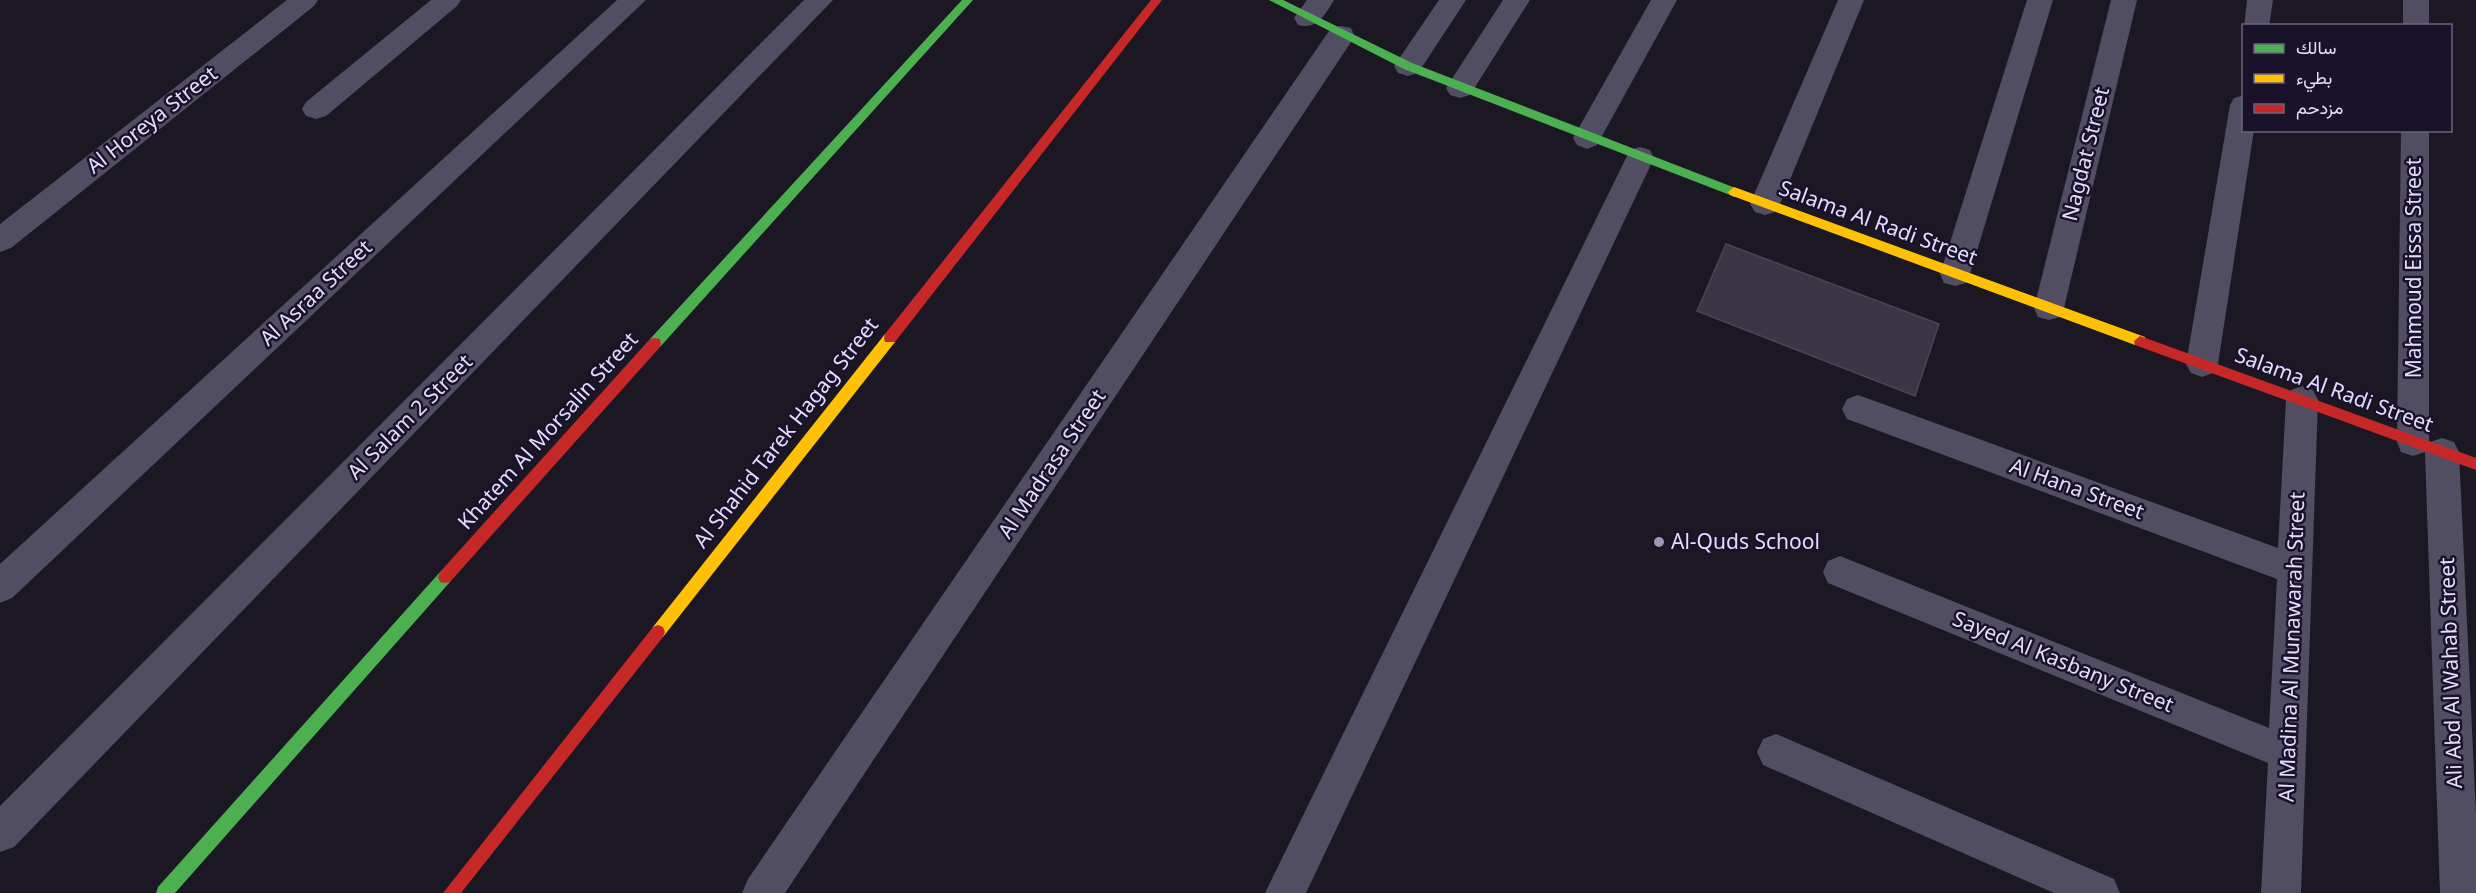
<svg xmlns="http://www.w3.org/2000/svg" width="2476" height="893" viewBox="0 0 2476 893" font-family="'Noto Sans',Vazirmatn,sans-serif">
<rect width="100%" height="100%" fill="#1b1824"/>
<path fill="#3b3645" stroke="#494356" stroke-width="1.5" d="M1726,244L1939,324L1915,396L1697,311Z"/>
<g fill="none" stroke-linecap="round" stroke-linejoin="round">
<path fill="#514e64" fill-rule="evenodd" d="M287,0H318L314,6L11,248L0,252V224Z
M431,0H461L457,6L326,116L316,119L306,116L302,109L306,102Z
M617,0H646L12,598L0,603V564Z
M804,0H833L14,847L0,852V806Z
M1307,0H1334C1325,15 1317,30 1298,25L1294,18Z
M1439,0H1466L1418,73L1408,76L1398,73L1394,66Z
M1503,0H1530L1470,95L1460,98L1450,95L1446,88Z
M1651,0H1677L1597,145L1587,149L1577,145L1573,138Z
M1838,0H1864L1780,204L1775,212L1765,215L1755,212L1750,204Z
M2027,0H2053L1970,274L1966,283L1955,286L1944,283L1940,274Z
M2111,0H2137L2064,308L2060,317L2049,320L2038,317L2034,308Z
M2247,0H2273L2269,26L2244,28Z
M2403,0H2429V26H2403Z
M1341,26L1351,28L1354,35L1351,42L785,893H742L748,879L1331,28Z
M2244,95V130H2254L2218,364L2213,373L2202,377L2191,373L2186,364L2230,105L2234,98Z
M2401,130H2429V442L2425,452L2413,456L2401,452L2397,442Z
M1640,147L1650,150L1654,158L1306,893H1265L1626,158L1630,150Z
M2302,386L2313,390L2318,400L2301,893H2261L2268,763L1828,583L1823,572L1828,561L1840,556L2269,728L2277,579L1847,419L1842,409L1847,399L1858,395L2278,548L2286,400L2291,390Z
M2442,438L2454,442L2459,452L2476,815V893H2440L2425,452L2430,442Z
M1776,734L2114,879L2120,893H2054L1763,765L1757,752L1763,739Z"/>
<path fill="#4caf50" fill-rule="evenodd" d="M962,0H973L660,347H650L649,343L650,339Z
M1269,0H1283L1412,63L1738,189L1740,192L1734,197L1730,195L1404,69Z
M445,571L450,572L452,577L450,582L175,893H156L158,887L440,572Z"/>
<path fill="#ffc107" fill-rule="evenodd" d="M1734,187L2145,337L2146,341L2145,345H2135L1730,195L1728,192Z
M890,333L896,338L895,342L663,637L658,639L653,637L651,632L653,627L885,334Z"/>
<path fill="#c62828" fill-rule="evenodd" d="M1151,0H1162L895,342H885L884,338L885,334Z
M2140,336L2476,458V470L2135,345L2134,341Z
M655,338L660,339L661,343L660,347L450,582L445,583L440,582L438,577L440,572L650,339Z
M658,625L663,627L665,632L663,637L461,893H443L653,627Z"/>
</g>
<circle fill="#9e97b1" stroke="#19122a" stroke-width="2" cx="1659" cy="542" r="6"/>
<g text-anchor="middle" stroke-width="5" stroke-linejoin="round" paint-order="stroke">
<g font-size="21" fill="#e4dcfd" stroke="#19122a">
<text transform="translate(152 120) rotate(-38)" y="7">Al Horeya Street</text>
<text transform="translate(2086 154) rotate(-76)" y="7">Nagdat Street</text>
<text transform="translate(1878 223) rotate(20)" y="7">Salama Al Radi Street</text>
<text transform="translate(2414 268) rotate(-90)" y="7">Mahmoud Eissa Street</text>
<text transform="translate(316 293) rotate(-43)" y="7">Al Asraa Street</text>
<text transform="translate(2334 390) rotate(20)" y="7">Salama Al Radi Street</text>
<text transform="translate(410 417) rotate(-45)" y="7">Al Salam 2 Street</text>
<text transform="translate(548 431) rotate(-48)" y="7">Khatem Al Morsalin Street</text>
<text transform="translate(786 433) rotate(-52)" y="7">Al Shahid Tarek Hagag Street</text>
<text transform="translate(1052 464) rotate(-56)" y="7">Al Madrasa Street</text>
<text transform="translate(2077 489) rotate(20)" y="7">Al Hana Street</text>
<text transform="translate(2292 647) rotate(-88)" y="7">Al Madina Al Munawarah Street</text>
<text transform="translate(2063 662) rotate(22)" y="7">Sayed Al Kasbany Street</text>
<text transform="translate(2451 673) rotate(-92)" y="7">Ali Abd Al Wahab Street</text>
</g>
<g font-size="21" fill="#e4dcfd" stroke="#19122a" text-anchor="start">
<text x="1671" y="549">Al-Quds School</text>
</g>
</g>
<rect x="2242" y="24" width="210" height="108" fill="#19122a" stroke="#6a637e" stroke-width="1.5"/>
<rect x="2254" y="44" width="30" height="9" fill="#4caf50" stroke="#6a637e" stroke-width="1.5"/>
<text x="2296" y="54" font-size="18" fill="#e4dcfd">سالك</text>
<rect x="2254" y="74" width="30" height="9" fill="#ffc107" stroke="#6a637e" stroke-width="1.5"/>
<text x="2296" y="84" font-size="18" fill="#e4dcfd">بطيء</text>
<rect x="2254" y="104" width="30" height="9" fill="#c62828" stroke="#6a637e" stroke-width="1.5"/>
<text x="2296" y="114" font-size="18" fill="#e4dcfd">مزدحم</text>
</svg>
